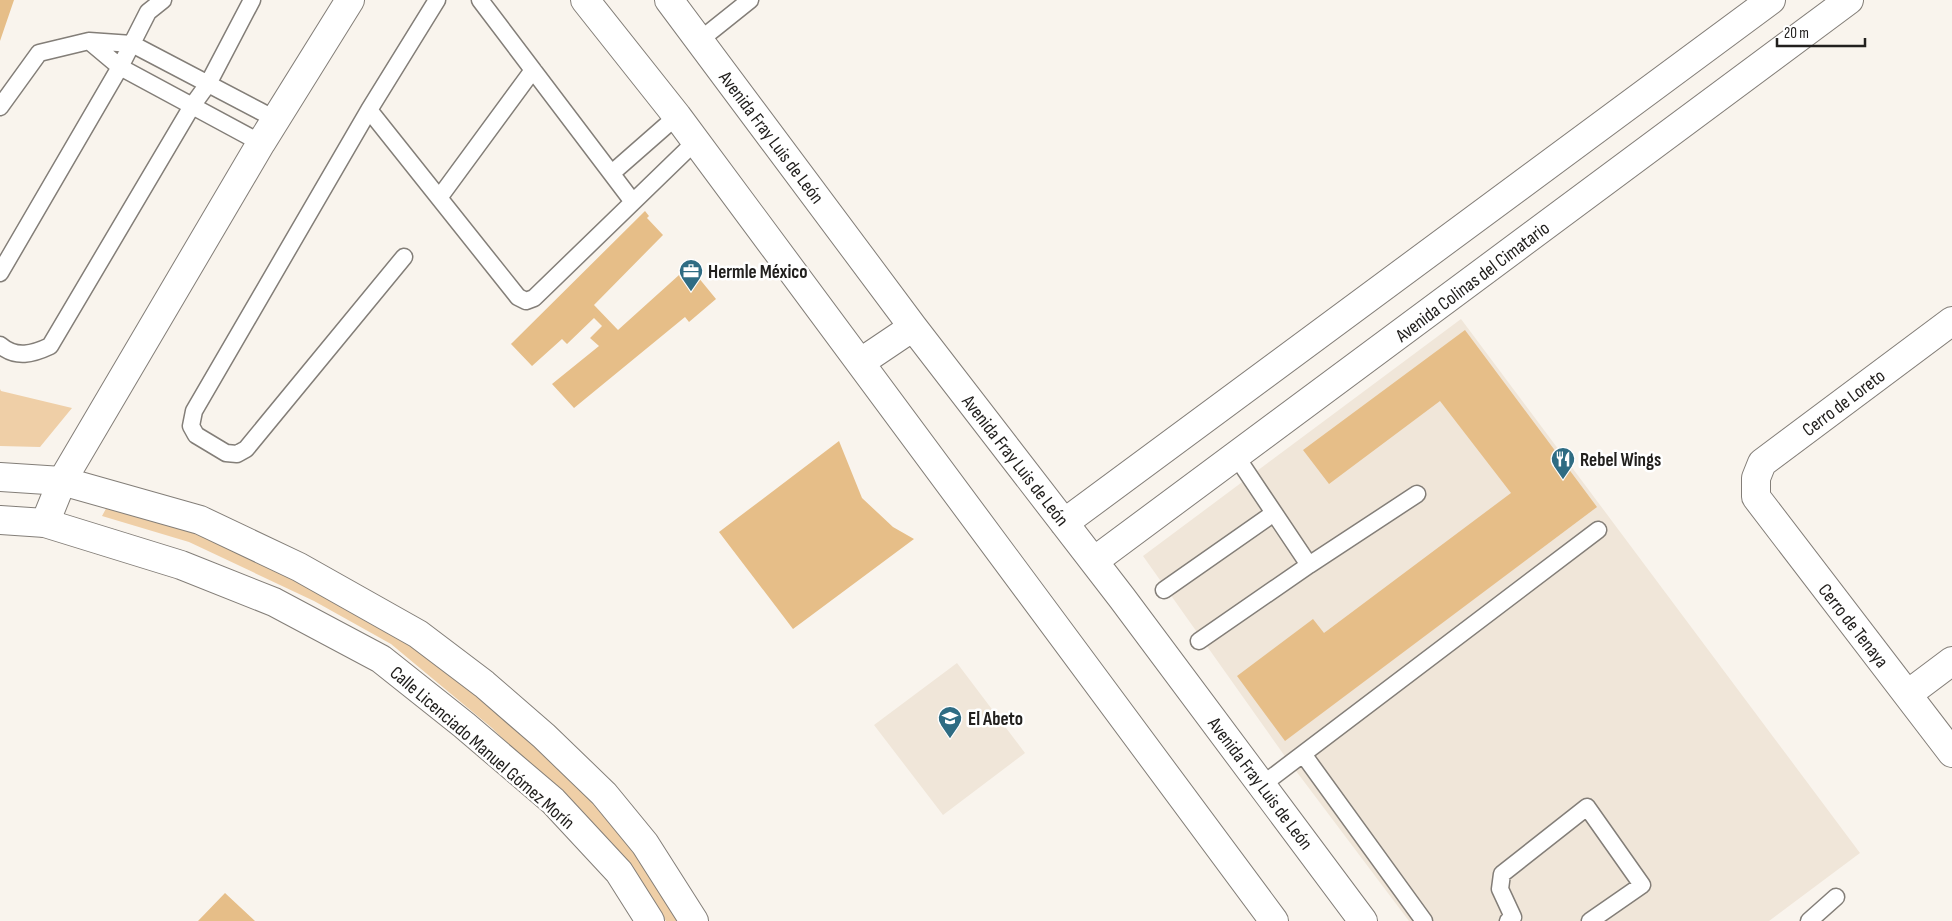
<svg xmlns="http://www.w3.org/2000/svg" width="1952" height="921" viewBox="0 0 1952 921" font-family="'Sofia Sans Condensed',sans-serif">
<rect width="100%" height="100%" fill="#f9f4ed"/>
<path fill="#f0e6d9" d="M1461,319L1860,853L1769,921H1409L1284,755L1143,556Z
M957,663L1025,753L943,815L874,725Z"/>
<path fill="#efcfa7" d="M0,389L1,391L72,408L40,447L0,446Z
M108,505L189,527L394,629L497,709L632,841L687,921H666L616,854L492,728L391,644L314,601L189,542L102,516Z"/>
<path fill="#e6be88" d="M0,0H14L0,41Z
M645,211L649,216L647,218L663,235L594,305L618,330L689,266L716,299L689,322L685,317L574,408L552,384L599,346L590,338L602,326L594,318L567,344L562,339L532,366L511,344Z
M1465,330L1597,507L1285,741L1237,676L1313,619L1324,633L1511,493L1440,401L1329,484L1303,450Z
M839,441L862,498L893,527L914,539L793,629L719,532Z
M225,893L255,921H198Z"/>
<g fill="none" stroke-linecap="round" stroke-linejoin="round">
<g stroke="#837e78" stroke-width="19">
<path id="lane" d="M480,0L633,202
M700,40L750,0
M89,41L120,67L261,143
M0,107L39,53L89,41L132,44L277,120
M369,110L518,297L526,301L534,298L696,141
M612,173L677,116
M439,198L533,70
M404,257L246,449L237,454L226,453L196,435L191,426L194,411L369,110L437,0
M0,273L120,67L148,12L163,0
M0,345C16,359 33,354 50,346L192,106L208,84L252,0
M1236,456L1309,565L1417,494
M1164,590L1274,513
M1199,641L1309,565
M1303,754L1424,921
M1262,785L1598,530
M1508,921L1513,917L1500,889L1502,874L1587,807L1642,885L1590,921
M1809,921L1836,897"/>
</g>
<g stroke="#837e78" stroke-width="30">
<path id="street" d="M1952,321L1762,463L1756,478V497L1952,753
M45,523L62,481L261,143L350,0
M1908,694L1952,661"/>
</g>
<g stroke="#837e78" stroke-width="30">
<path id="secondary" d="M585,0L677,116L1274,921
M669,0L913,327L1122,598L1363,921
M861,362L913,327
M0,477L62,481L200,520L299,567L418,634L484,684L544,736L604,794L645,844L694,921
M0,520L45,523L181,565L274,602L381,659L464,725L553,801L619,872L650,921
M1064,523L1771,0
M1094,561L1849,0"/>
</g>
<use href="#lane" stroke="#fff" stroke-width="16"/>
<use href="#street" stroke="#fff" stroke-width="28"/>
<use href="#secondary" stroke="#fff" stroke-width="28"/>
</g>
<defs>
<g id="office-pin" transform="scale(1.25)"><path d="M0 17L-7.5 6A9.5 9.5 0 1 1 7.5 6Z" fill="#2f6c83" stroke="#fff"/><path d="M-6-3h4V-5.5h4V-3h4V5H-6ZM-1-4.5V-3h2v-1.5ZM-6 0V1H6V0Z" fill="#fff"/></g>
<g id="restaurant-pin" transform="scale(1.25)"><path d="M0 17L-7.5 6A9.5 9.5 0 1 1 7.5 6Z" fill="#2f6c83" stroke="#fff"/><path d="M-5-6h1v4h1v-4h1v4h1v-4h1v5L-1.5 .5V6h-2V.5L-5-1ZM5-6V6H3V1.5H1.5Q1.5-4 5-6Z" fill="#fff"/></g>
<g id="school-pin" transform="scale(1.25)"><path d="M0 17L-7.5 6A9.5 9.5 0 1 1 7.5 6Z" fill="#2f6c83" stroke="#fff"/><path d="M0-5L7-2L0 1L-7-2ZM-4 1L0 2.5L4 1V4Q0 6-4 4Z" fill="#fff"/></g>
</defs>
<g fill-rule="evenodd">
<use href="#office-pin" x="691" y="271"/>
<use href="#restaurant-pin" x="1563" y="459"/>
<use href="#school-pin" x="950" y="718"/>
</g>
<g text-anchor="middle" stroke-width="5" stroke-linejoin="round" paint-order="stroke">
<g font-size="19" fill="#22201e" stroke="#fff">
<text transform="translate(772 137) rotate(53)" y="7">Avenida Fray Luis de León</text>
<text transform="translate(1472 281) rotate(-37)" y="7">Avenida Colinas del Cimatario</text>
<text transform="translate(1843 402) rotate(-37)" y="7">Cerro de Loreto</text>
<text transform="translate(1016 460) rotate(52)" y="7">Avenida Fray Luis de León</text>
<text transform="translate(1854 625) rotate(52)" y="7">Cerro de Tenaya</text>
<text transform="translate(483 747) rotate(41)" y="7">Calle Licenciado Manuel Gómez Morín</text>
<text transform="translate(1261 783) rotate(53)" y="7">Avenida Fray Luis de León</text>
</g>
<g font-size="19" font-weight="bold" fill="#22201e" stroke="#fff" text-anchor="start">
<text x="708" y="278">Hermle México</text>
<text x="1580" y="466">Rebel Wings</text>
<text x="968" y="725">El Abeto</text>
</g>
</g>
<path d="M1777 38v8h88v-8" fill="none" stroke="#22201e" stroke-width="2.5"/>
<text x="1784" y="38" font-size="15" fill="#22201e" stroke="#ffffff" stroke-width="4" paint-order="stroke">20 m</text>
</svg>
